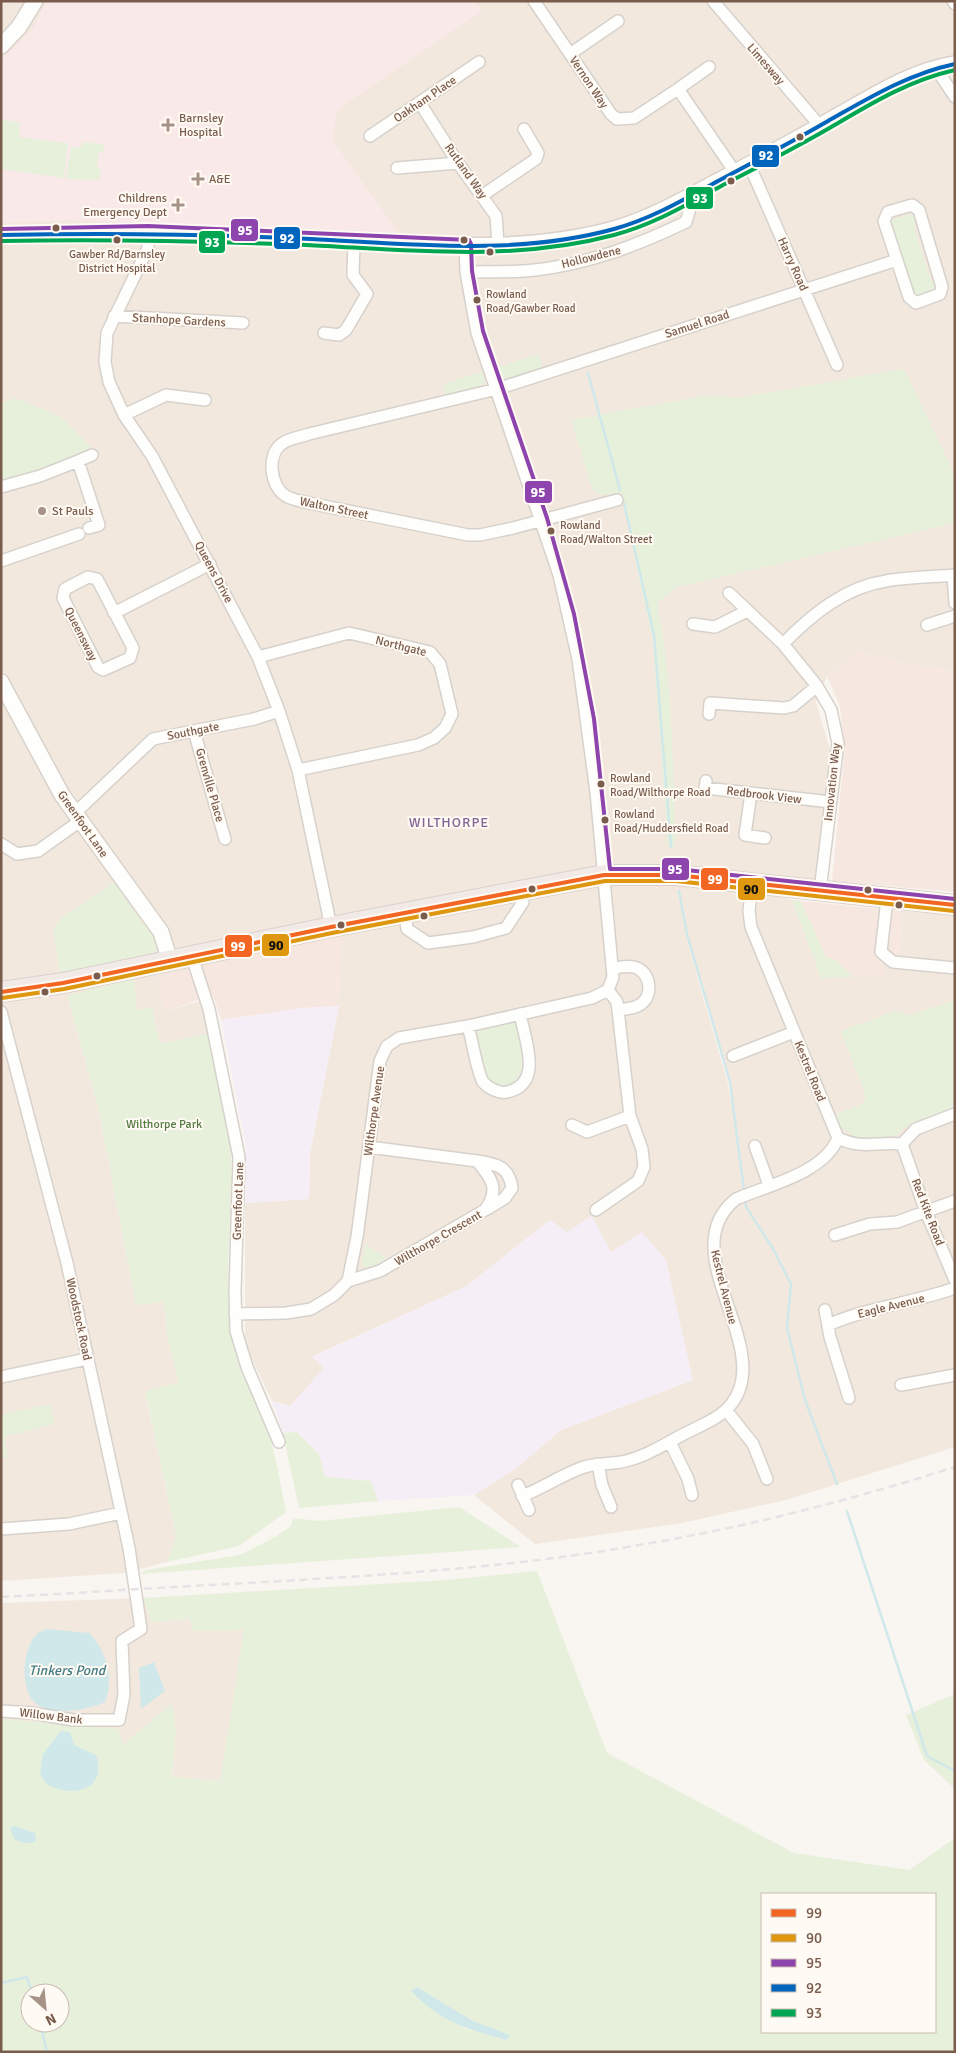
<svg xmlns="http://www.w3.org/2000/svg" width="956" height="2053" viewBox="0 0 956 2053" font-family="Signika,sans-serif">
<rect width="100%" height="100%" fill="#f9f5f0"/>
<path fill="#f2e8de" fill-rule="evenodd" d="M1,1H955V670L910,665L858,651L827,676L816,702L831,753L815,880L669,868L792,900L821,978L882,964H891L899,959L902,911L955,915V1447L786,1500L682,1523L535,1544L474,1495L515,1469L561,1430L693,1380L611,1252L566,1232L550,1220L465,1287L313,1356L325,1368L290,1406L272,1401L245,1345V1203L309,1199L310,1153L339,1006L341,918L152,957L166,1011L200,1001L208,1033L198,1036L160,1044L152,1008L137,1011L67,995L98,1107L136,1305L164,1302L168,1339L179,1383L145,1392L176,1535L167,1562L124,1573L1,1581ZM684,931L730,1082L737,1134L727,1080Z
M143,1598L152,1622L190,1619L193,1631L245,1630L220,1781L172,1777L176,1729L124,1744L1,1719V1603Z"/>
<path fill="#f6e8e1" d="M858,651L910,665L955,670V892L832,881L845,747L840,707L827,676Z
M792,900L902,911L899,959L891,964H882L886,976L821,978Z
M341,936L339,1006L303,1008L221,1020L213,995L166,1011L156,974Z"/>
<path fill="#f6eef6" d="M339,1006L310,1153L309,1199L245,1203L246,1147L221,1020L303,1008Z
M592,1216L611,1252L642,1232L666,1260L693,1380L561,1430L515,1469L474,1495L378,1501L371,1481L325,1477L319,1454L297,1432L283,1433L272,1401L290,1406L324,1368L312,1357L465,1287L550,1220L567,1232Z"/>
<path fill="#fae9e9" d="M47,1H475L482,11L337,110L333,141L398,232L69,220L1,223V60L32,30Z"/>
<path fill="#e7f0db" fill-rule="evenodd" d="M1,120L20,122L19,137L68,143L64,178L1,169Z
M83,142L104,144L103,152L98,153L97,167L101,169L99,180L66,179L71,146L80,148Z
M911,214L916,218L914,228L931,282L936,280L937,284L931,290L915,296L912,294L888,221Z
M539,354L542,367L508,379L501,375L499,367Z
M904,369L955,475V523L677,587L657,603C673,679 672,760 676,838L674,848L668,846L653,643L623,503L593,491L571,420L703,396L741,397Z
M482,372L485,381L479,388L447,398L443,384Z
M15,398L60,416L93,450L39,473L1,481V404Z
M114,882L155,940L158,946L156,953L148,957L66,975L59,969L53,930L62,917Z
M792,900L801,901L826,957L835,960L854,977L821,978Z
M134,979L137,1010L152,1008L160,1044L208,1033C218,1073 230,1115 231,1156C233,1215 223,1273 231,1331C236,1368 252,1386 264,1419C275,1449 280,1481 286,1512L239,1546L167,1562L176,1535L145,1391L179,1383L168,1339L164,1302L136,1305L98,1107L67,995Z
M955,1000V1107L908,1125L895,1136C885,1135 878,1139 868,1139C852,1140 840,1128 834,1115L862,1104L866,1097L841,1031L895,1011L909,1015Z
M517,1021L527,1068L524,1077L505,1090L487,1080L475,1032Z
M365,1245L392,1261L366,1272L362,1262Z
M50,1404L54,1424L4,1437L8,1457L1,1458V1415Z
M297,1432L319,1454L325,1477L371,1481L378,1501L299,1508L283,1433Z
M459,1507L521,1547L139,1574L146,1570L240,1555L277,1536L291,1526L293,1518L319,1521Z
M537,1571L607,1753L794,1853L909,1870L955,1838V2052H1V1719L118,1729L124,1744L172,1703L176,1729L172,1777L220,1781L244,1630L193,1631L190,1619L152,1622L143,1598L447,1580ZM762,1894H935V2032H762ZM417,1987L473,2021L510,2035L507,2040L464,2028ZM30,1993H60V2023H30Z
M955,1694V1789L924,1760L906,1715Z"/>
<path fill="#d0e8ea" d="M46,1629L90,1633C107,1653 114,1678 105,1702C88,1710 55,1716 38,1705C19,1693 22,1649 36,1635C38,1632 43,1631 46,1629Z
M154,1662L165,1691L141,1709L139,1668Z
M61,1731L70,1732L74,1745L96,1755C107,1788 77,1798 50,1786C46,1784 43,1778 40,1774L43,1754Z
M14,1826L35,1833L36,1840L32,1843H24L14,1839L10,1828Z
M417,1987L473,2021L510,2035L507,2040C466,2029 441,2022 411,1991Z"/>
<g fill="none" stroke-linecap="round" stroke-linejoin="round">
<path stroke="#d0e8ea" stroke-width="2.5" d="M588,373L620,490
M624,503L654,635L671,847
M679,891L687,934L730,1082L744,1191
M745,1199L746,1207L772,1247L791,1284L787,1327L805,1400L837,1484
M847,1511L927,1756L955,1771
M1,1983L27,1977L32,1993
M40,2023L47,2052"/>
<g stroke="#d7d1cb" stroke-width="14">
<path id="street" d="M534,1L611,114L617,119L634,118L678,89L735,172
M713,1L820,126
M953,1L955,4
M570,54L618,21
M935,67L955,97
M678,89L709,67
M420,103L458,163L496,216L498,244
M370,136L479,62
M749,164L837,365
M397,168L458,163
M483,195L536,159L538,153L524,129
M912,205L919,210L942,287L940,294L916,303L909,297L884,221L888,212Z
M148,232V248L107,333L105,362L109,382L124,415L152,456L258,657L279,711L298,770L331,927
M466,272C489,271 513,273 535,270C589,264 638,245 686,222L689,212L686,198
M114,316L243,323
M324,333L339,335L346,330L367,294L353,275L354,241
M124,415L166,395L205,400
M78,461L92,455
M1,487L40,476L78,461L99,525L89,528
M617,500L513,528L480,535H468L309,503C302,501 292,500 286,496C270,487 266,453 283,443C290,438 301,437 309,434L497,389L897,260
M1,561L79,534
M953,575L955,603
M88,577L97,579L133,648L130,658L103,670L98,667L63,598L65,589Z
M729,593L783,644L817,686L831,710L838,743L820,891
M114,613L210,564
M693,624L715,627L747,611
M927,625L955,616
M783,644C811,615 845,587 886,581C908,577 932,577 955,575
M258,657L349,633L430,652L440,664L452,714L445,728L434,738L418,745L298,770
M709,714L710,703L784,708L793,706L817,686
M194,731L225,839
M706,781L705,788L831,802
M751,793L745,835L765,838
M75,813L153,739L254,719L279,711
M1,844L17,854L38,851L80,821
M752,884L749,911L751,927L838,1138C863,1150 877,1141 902,1144L916,1129L955,1114
M887,899L881,952L893,962L955,968
M405,914L407,929L428,943L473,937L506,928L523,902L521,890
M192,957L209,1009L239,1157L235,1291L236,1331L247,1367L279,1442
M608,990L617,1002L618,1010C626,1009 634,1009 641,1004C653,995 651,975 637,968C630,965 621,967 614,968
M1,1012L67,1263L129,1548L141,1629L122,1641L124,1695L119,1720H73L32,1713L1,1711
M468,1026C472,1039 477,1072 483,1082C488,1088 500,1094 507,1092C544,1084 525,1040 520,1014
M733,1056L794,1032
M572,1125L587,1132L630,1116
M902,1144L926,1212L955,1280
M755,1146L769,1185
M477,1161C496,1164 509,1166 512,1188L505,1198L487,1209
M596,1210L638,1181L644,1167L642,1149L630,1116L618,1010
M835,1235L870,1224L897,1222L955,1201
M348,1281L380,1271L485,1210C500,1189 492,1179 477,1161L369,1147
M825,1310L830,1337L849,1398
M235,1314L286,1313L311,1309L334,1295L348,1281L357,1237L380,1061L387,1046L399,1038L468,1026L592,998L608,990L613,977L596,792L578,659L559,575L477,333L466,272L465,245
M828,1325C869,1307 913,1303 955,1288
M1,1377L87,1359
M901,1385L955,1375
M726,1410L753,1444L767,1479
M670,1442L688,1479L692,1495
M598,1464L602,1485L611,1507
M518,1485L529,1510
M522,1496C543,1488 563,1474 584,1467C596,1463 609,1464 621,1462C647,1457 667,1442 690,1431C702,1425 715,1420 726,1410C784,1354 668,1253 736,1199C769,1185 824,1173 838,1138
M1,1529L69,1524L121,1513"/>
</g>
<g stroke="#d9d2cb" stroke-width="18">
<path id="secondary" d="M1,46L19,27L35,1
M1,235C105,232 207,234 311,239C411,243 516,256 614,229C651,218 685,199 718,181C758,160 798,139 837,116C875,95 911,71 955,64
M1,682L62,795L161,932L170,961"/>
</g>
<g stroke="#dad1cc" stroke-width="22">
<path id="highway" d="M1,992L63,983L331,927L604,875H676L955,905"/>
</g>
<use href="#street" stroke="#fefefd" stroke-width="11"/>
<use href="#secondary" stroke="#fefefd" stroke-width="15"/>
<use href="#highway" stroke="#f2eae7" stroke-width="20"/>
<path stroke="#e6e3e7" stroke-width="2.5" stroke-dasharray="8 5" stroke-linecap="butt" d="M1,1597C77,1593 153,1588 229,1584C366,1576 504,1569 639,1545C747,1527 851,1500 955,1467"/>
<g stroke="#fffaf3" stroke-width="8">
<path id="bus-1" d="M1,992L63,983L331,927L604,875H676L955,905"/>
</g>
<g stroke="#fffaf3" stroke-width="8">
<path id="bus-2" d="M2,998L64,989L332,933L605,881H676L954,911"/>
</g>
<g stroke="#fffaf3" stroke-width="8">
<path id="bus-3" d="M1,229L148,226L469,240L471,244L472,271L483,331L547,518L574,614L594,719L610,869H677L955,899"/>
</g>
<g stroke="#fffaf3" stroke-width="8">
<path id="bus-4" d="M1,235C105,233 208,234 311,239C411,244 516,256 614,229C651,219 685,199 718,181C755,161 792,142 828,121C869,98 908,74 955,64"/>
</g>
<g stroke="#fffaf3" stroke-width="8">
<path id="bus-5" d="M1,241C103,239 204,241 306,245C409,250 513,262 614,235C653,225 688,204 723,185C760,166 797,147 833,126C872,103 910,80 955,70"/>
</g>
<use href="#bus-1" stroke="#f26522" stroke-width="4"/>
<use href="#bus-2" stroke="#de970f" stroke-width="4"/>
<use href="#bus-3" stroke="#8e44ad" stroke-width="4"/>
<use href="#bus-4" stroke="#0065bd" stroke-width="4"/>
<use href="#bus-5" stroke="#00a651" stroke-width="4"/>
</g>
<g fill="#a69286" stroke="#fffaf3" stroke-width="2">
<path d="M165.5 117.5h5v5h5v5h-5v5h-5v-5h-5v-5h5z"/>
<path d="M195.5 171.5h5v5h5v5h-5v5h-5v-5h-5v-5h5z"/>
<path d="M175.5 197.5h5v5h5v5h-5v5h-5v-5h-5v-5h5z"/>
<circle cx="42" cy="511" r="5"/>
</g>
<g fill="#7a5c4d" stroke="#fffaf3" stroke-width="2">
<circle cx="800" cy="137" r="4.5"/>
<circle cx="731" cy="181" r="4.5"/>
<circle cx="56" cy="228" r="4.5"/>
<circle cx="117" cy="240" r="4.5"/>
<circle cx="464" cy="240" r="4.5"/>
<circle cx="490" cy="252" r="4.5"/>
<circle cx="477" cy="300" r="4.5"/>
<circle cx="551" cy="531" r="4.5"/>
<circle cx="601" cy="784" r="4.5"/>
<circle cx="605" cy="820" r="4.5"/>
<circle cx="532" cy="889" r="4.5"/>
<circle cx="868" cy="890" r="4.5"/>
<circle cx="899" cy="905" r="4.5"/>
<circle cx="424" cy="916" r="4.5"/>
<circle cx="341" cy="925" r="4.5"/>
<circle cx="97" cy="976" r="4.5"/>
<circle cx="45" cy="992" r="4.5"/>
</g>
<g text-anchor="middle" stroke-width="4" stroke-linejoin="round" paint-order="stroke">
<g font-size="11" fill="#7a5c4d" stroke="#fffaf3" text-anchor="start">
<text x="117" y="258" text-anchor="middle">Gawber Rd/Barnsley<tspan x="117" dy="14">District Hospital</tspan></text>
<text x="486" y="298">Rowland<tspan x="486" dy="14">Road/Gawber Road</tspan></text>
<text x="560" y="529">Rowland<tspan x="560" dy="14">Road/Walton Street</tspan></text>
<text x="610" y="782">Rowland<tspan x="610" dy="14">Road/Wilthorpe Road</tspan></text>
<text x="614" y="818">Rowland<tspan x="614" dy="14">Road/Huddersfield Road</tspan></text>
</g>
<g font-size="12" fill="#7a5c4d" stroke="#fffaf3">
<text transform="translate(766 64) rotate(49)" y="4">Limesway</text>
<text transform="translate(589 82) rotate(56)" y="4">Vernon Way</text>
<text transform="translate(425 99) rotate(-34)" y="4">Oakham Place</text>
<text transform="translate(466 171) rotate(55)" y="4">Rutland Way</text>
<text transform="translate(591 257) rotate(-14)" y="4">Hollowdene</text>
<text transform="translate(793 264) rotate(66)" y="4">Harry Road</text>
<text transform="translate(179 320) rotate(3)" y="4">Stanhope Gardens</text>
<text transform="translate(697 324) rotate(-18)" y="4">Samuel Road</text>
<text transform="translate(334 508) rotate(12)" y="4">Walton Street</text>
<text transform="translate(214 572) rotate(62)" y="4">Queens Drive</text>
<text transform="translate(81 634) rotate(63)" y="4">Queensway</text>
<text transform="translate(401 646) rotate(14)" y="4">Northgate</text>
<text transform="translate(193 731) rotate(-11)" y="4">Southgate</text>
<text transform="translate(832 782) rotate(-84)" y="4">Innovation Way</text>
<text transform="translate(210 785) rotate(74)" y="4">Grenville Place</text>
<text transform="translate(764 795) rotate(7)" y="4">Redbrook View</text>
<text transform="translate(83 824) rotate(55)" y="4">Greenfoot Lane</text>
<text transform="translate(810 1071) rotate(68)" y="4">Kestrel Road</text>
<text transform="translate(374 1111) rotate(-82)" y="4">Wilthorpe Avenue</text>
<text transform="translate(238 1201) rotate(-88)" y="4">Greenfoot Lane</text>
<text transform="translate(928 1212) rotate(69)" y="4">Red Kite Road</text>
<text transform="translate(438 1238) rotate(-30)" y="4">Wilthorpe Crescent</text>
<text transform="translate(724 1287) rotate(76)" y="4">Kestrel Avenue</text>
<text transform="translate(891 1306) rotate(-14)" y="4">Eagle Avenue</text>
<text transform="translate(79 1319) rotate(78)" y="4">Woodstock Road</text>
<text transform="translate(51 1716) rotate(7)" y="4">Willow Bank</text>
</g>
<g font-size="12" fill="#7a5c4d" stroke="#fffaf3" text-anchor="start">
<text x="179" y="122">Barnsley<tspan x="179" dy="14">Hospital</tspan></text>
<text x="209" y="183">A&amp;E</text>
<text x="167" y="202" text-anchor="end">Childrens<tspan x="167" dy="14">Emergency Dept</tspan></text>
<text x="52" y="515">St Pauls</text>
</g>
<g font-size="12" fill="#537a41" stroke="#fffaf3">
<text x="164" y="1128">Wilthorpe Park</text>
</g>
<g font-size="14" letter-spacing="1" fill="#846695" stroke="#fffaf3">
<text x="449" y="827">WILTHORPE</text>
</g>
<g font-size="14" font-style="italic" fill="#437c86" stroke="#fffaf3">
<text x="67" y="1675">Tinkers Pond</text>
</g>
</g>
<g stroke="#fffaf3" stroke-width="2">
<rect x="751" y="144" width="29" height="24" rx="5" fill="#0065bd"/>
<rect x="685" y="186" width="29" height="24" rx="5" fill="#00a651"/>
<rect x="230" y="218" width="29" height="24" rx="5" fill="#8e44ad"/>
<rect x="273" y="226" width="28" height="24" rx="5" fill="#0065bd"/>
<rect x="198" y="230" width="28" height="24" rx="5" fill="#00a651"/>
<rect x="524" y="480" width="29" height="24" rx="5" fill="#8e44ad"/>
<rect x="661" y="857" width="29" height="24" rx="5" fill="#8e44ad"/>
<rect x="700" y="867" width="29" height="24" rx="5" fill="#f26522"/>
<rect x="737" y="877" width="29" height="24" rx="5" fill="#de970f"/>
<rect x="261" y="933" width="29" height="24" rx="5" fill="#de970f"/>
<rect x="224" y="934" width="29" height="24" rx="5" fill="#f26522"/>
</g>
<g font-size="14" text-anchor="middle" font-weight="bold" fill="#fff">
<text x="766" y="160">92</text>
<text x="700" y="203">93</text>
<text x="245" y="235">95</text>
<text x="287" y="243">92</text>
<text x="212" y="247">93</text>
<text x="538" y="497">95</text>
<text x="675" y="874">95</text>
<text x="715" y="884">99</text>
<text x="238" y="951">99</text>
</g>
<g font-size="14" text-anchor="middle" font-weight="bold" fill="#111">
<text x="751" y="894">90</text>
<text x="276" y="950">90</text>
</g>
<rect width="956" height="2053" fill="none" stroke="#7a5c4d" stroke-width="5"/>
<rect x="761" y="1893" width="175" height="140" fill="#fffaf3" stroke="#cabbb1"/>
<rect x="771" y="1909" width="25" height="8" fill="#f26522" stroke="#cabbb1"/>
<text x="806" y="1918" font-size="15" fill="#7a5c4d">99</text>
<rect x="771" y="1934" width="25" height="8" fill="#de970f" stroke="#cabbb1"/>
<text x="806" y="1943" font-size="15" fill="#7a5c4d">90</text>
<rect x="771" y="1959" width="25" height="8" fill="#8e44ad" stroke="#cabbb1"/>
<text x="806" y="1968" font-size="15" fill="#7a5c4d">95</text>
<rect x="771" y="1984" width="25" height="8" fill="#0065bd" stroke="#cabbb1"/>
<text x="806" y="1993" font-size="15" fill="#7a5c4d">92</text>
<rect x="771" y="2009" width="25" height="8" fill="#00a651" stroke="#cabbb1"/>
<text x="806" y="2018" font-size="15" fill="#7a5c4d">93</text>
<g transform="translate(45 2008) rotate(153)"><circle r="24" fill="#fffaf3" stroke="#cabbb1"/>
<path d="M0-4L9 19L0 12L-9 19Z" fill="#a69286"/>
<text y="-8" font-size="14" font-weight="bold" text-anchor="middle" fill="#7a5c4d">N</text>
</g>
</svg>
